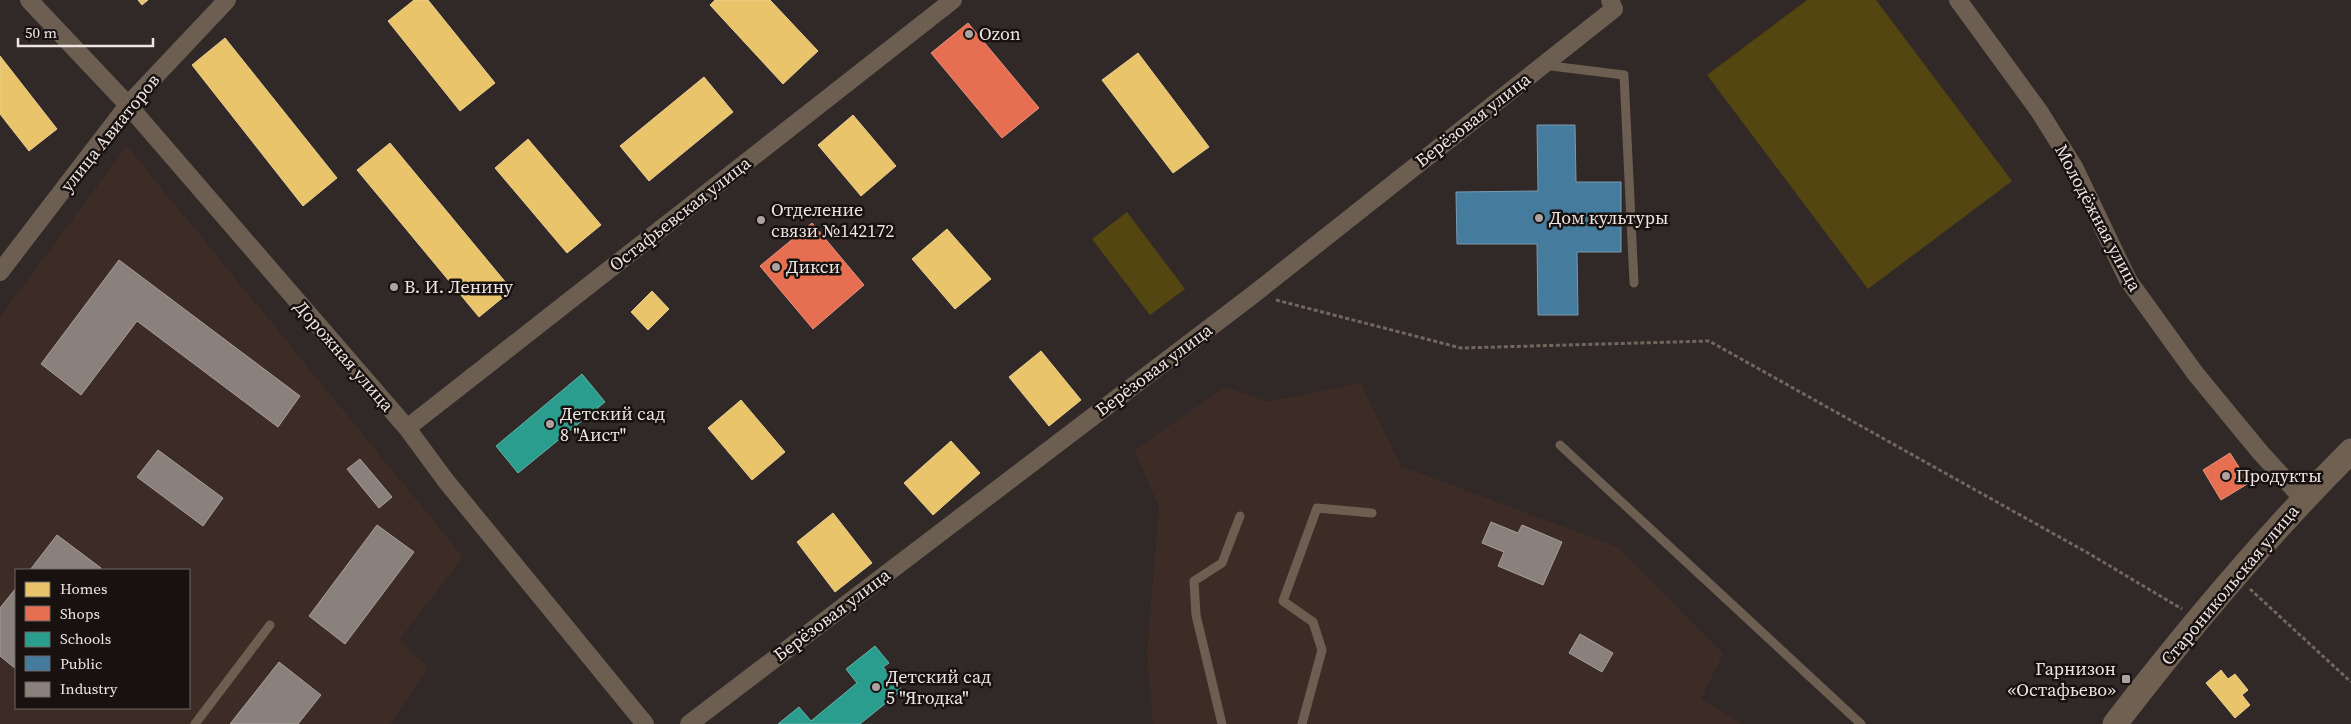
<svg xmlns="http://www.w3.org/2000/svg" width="2351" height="724" viewBox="0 0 2351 724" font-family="'Source Serif 4',serif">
<rect width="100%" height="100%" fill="#302927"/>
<path fill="#3d2c26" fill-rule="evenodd" d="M127,146L463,557L399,640L428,668L391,724H0V317ZM16,570H189V708H16Z
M1360,383L1401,466L1618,547L1723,654L1701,699L1743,724H1153L1147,653L1159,506L1134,450L1226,387L1268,402Z"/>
<path fill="#534611" d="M1807,0H1876L2012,181L1868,289L1707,75Z
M1127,212L1185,289L1150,315L1092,239Z"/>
<path fill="#e9c46a" stroke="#eace8e" d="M138,0H148L142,5Z
M414,0H428L495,83L460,111L388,21Z
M715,0H770L818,51L783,84L710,5Z
M225,38L337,178L303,206L192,65Z
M1138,53L1209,147L1173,173L1102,80Z
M0,56L57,129L29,151L0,114Z
M704,77L733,112L649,181L620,146Z
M853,115L896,166L861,196L818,145Z
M528,139L601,225L567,253L495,168Z
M390,143L512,290L479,317L357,170Z
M947,229L991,279L955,309L912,259Z
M652,291L669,309L648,330L631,312Z
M1041,351L1081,400L1049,426L1009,377Z
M741,400L785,452L752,480L708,428Z
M951,441L980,473L933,515L904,483Z
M833,513L872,563L835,592L797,542Z
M2221,670L2228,679L2235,674L2248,690L2242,695L2250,705L2235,718L2206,683Z"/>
<path fill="#e76f51" stroke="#e9927d" d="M968,23L1039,108L1002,138L931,53Z
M812,223L864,285L813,329L760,266Z
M2230,453L2249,483L2221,500L2203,470Z"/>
<path fill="#2a9d8f" stroke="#65b3a8" d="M582,374L605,402L518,473L496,446Z
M875,646L889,663L883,667L902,690L860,724H778L799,707L811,721L857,683L846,669Z"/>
<path fill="#457b9d" stroke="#789bb2" d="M1537,125H1575L1576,182H1621V252H1577L1578,315H1538L1537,244H1457L1456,192L1538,191Z"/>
<path fill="#8a817c" stroke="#a89f9b" d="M119,260L300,396L278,427L137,321L81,395L41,364Z
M158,450L223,498L203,526L137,477Z
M360,459L392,497L379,508L347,469Z
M1491,522L1518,533L1522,525L1562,542L1543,585L1498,566L1504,552L1482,543Z
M377,525L414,552L345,644L309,616Z
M57,535L101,568L99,570H30Z
M16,588V669L0,656V608Z
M1580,634L1613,653L1602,672L1569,653Z
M279,662L321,695L298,724H230Z"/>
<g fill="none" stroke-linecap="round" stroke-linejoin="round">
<path stroke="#71675e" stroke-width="3" stroke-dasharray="4 2.5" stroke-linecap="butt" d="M1276,300L1461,348L1709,341L2088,553L2182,609
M2250,589L2351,682"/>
<path stroke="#6c5f52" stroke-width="9" d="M1543,65L1624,75L1634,283
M1560,445L1861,724
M195,724L270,625
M1222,724L1196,615L1194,581L1222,563L1240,516
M1302,724L1322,650L1313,622L1283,601L1317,508L1372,513"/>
<path stroke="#6c5f52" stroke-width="18" d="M29,0L128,105L407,428L446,481L645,724
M1958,0L2039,111L2074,167L2128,280L2195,373L2260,452L2303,499
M0,272L128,105L227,0
M407,428L953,0
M689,724L1254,294L1614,9L1610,0"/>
<path stroke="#706052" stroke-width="25" d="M2115,724C2188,629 2266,536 2351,451"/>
</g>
<g fill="#aca3a1" stroke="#171110" stroke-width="2">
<circle cx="969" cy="34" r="5"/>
<circle cx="1539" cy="218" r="5"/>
<circle cx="761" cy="220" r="5"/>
<circle cx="776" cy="267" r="5"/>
<circle cx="394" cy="287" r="5"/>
<circle cx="550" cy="424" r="5"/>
<circle cx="2226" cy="476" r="5"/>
<rect x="2121" y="674" width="10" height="10" rx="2.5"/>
<circle cx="876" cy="687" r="5"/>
</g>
<g text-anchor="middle" stroke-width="5" stroke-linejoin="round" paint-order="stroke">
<g font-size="18" fill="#eee5e3" stroke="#171110" text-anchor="start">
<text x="979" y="40">Ozon</text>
<text x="771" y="216">Отделение<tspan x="771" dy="21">связи №142172</tspan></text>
<text x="1549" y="224">Дом культуры</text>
<text x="786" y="273">Дикси</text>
<text x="404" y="293">В. И. Ленину</text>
<text x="560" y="420">Детский сад<tspan x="560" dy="21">8 "Аист"</tspan></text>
<text x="2236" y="482">Продукты</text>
<text x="2116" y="675" text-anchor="end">Гарнизон<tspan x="2116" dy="21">«Остафьево»</tspan></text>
<text x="886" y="683">Детский сад<tspan x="886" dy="21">5 "Ягодка"</tspan></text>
</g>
<g font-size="18" fill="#eee5e3" stroke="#171110">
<text transform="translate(1473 120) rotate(-38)" y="6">Берёзовая улица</text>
<text transform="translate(110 133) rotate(-51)" y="6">улица Авиаторов</text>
<text transform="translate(680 214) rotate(-38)" y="6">Остафьевская улица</text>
<text transform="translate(2098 218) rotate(62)" y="6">Молодёжная улица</text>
<text transform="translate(344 356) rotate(49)" y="6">Дорожная улица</text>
<text transform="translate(1154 370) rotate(-37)" y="6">Берёзовая улица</text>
<text transform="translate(2230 585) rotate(-50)" y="6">Староникольская улица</text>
<text transform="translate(832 615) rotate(-37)" y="6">Берёзовая улица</text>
</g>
</g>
<rect x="15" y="569" width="175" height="140" fill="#171110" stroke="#6d6664"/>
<rect x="25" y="582" width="25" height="15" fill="#e9c46a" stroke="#6d6664"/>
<text x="60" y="594" font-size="15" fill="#eee5e3">Homes</text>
<rect x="25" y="606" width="25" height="15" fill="#e76f51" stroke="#6d6664"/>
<text x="60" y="619" font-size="15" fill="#eee5e3">Shops</text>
<rect x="25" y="632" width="25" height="15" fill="#2a9d8f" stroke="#6d6664"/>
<text x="60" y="644" font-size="15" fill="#eee5e3">Schools</text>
<rect x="25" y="656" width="25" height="15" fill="#457b9d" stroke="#6d6664"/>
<text x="60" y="669" font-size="15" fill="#eee5e3">Public</text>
<rect x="25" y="682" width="25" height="15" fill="#8a817c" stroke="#6d6664"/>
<text x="60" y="694" font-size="15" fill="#eee5e3">Industry</text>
<path d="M18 38v8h135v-8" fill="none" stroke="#eee5e3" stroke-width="2.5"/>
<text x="25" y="38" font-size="15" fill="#eee5e3" stroke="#171110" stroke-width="4" paint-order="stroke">50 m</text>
</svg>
